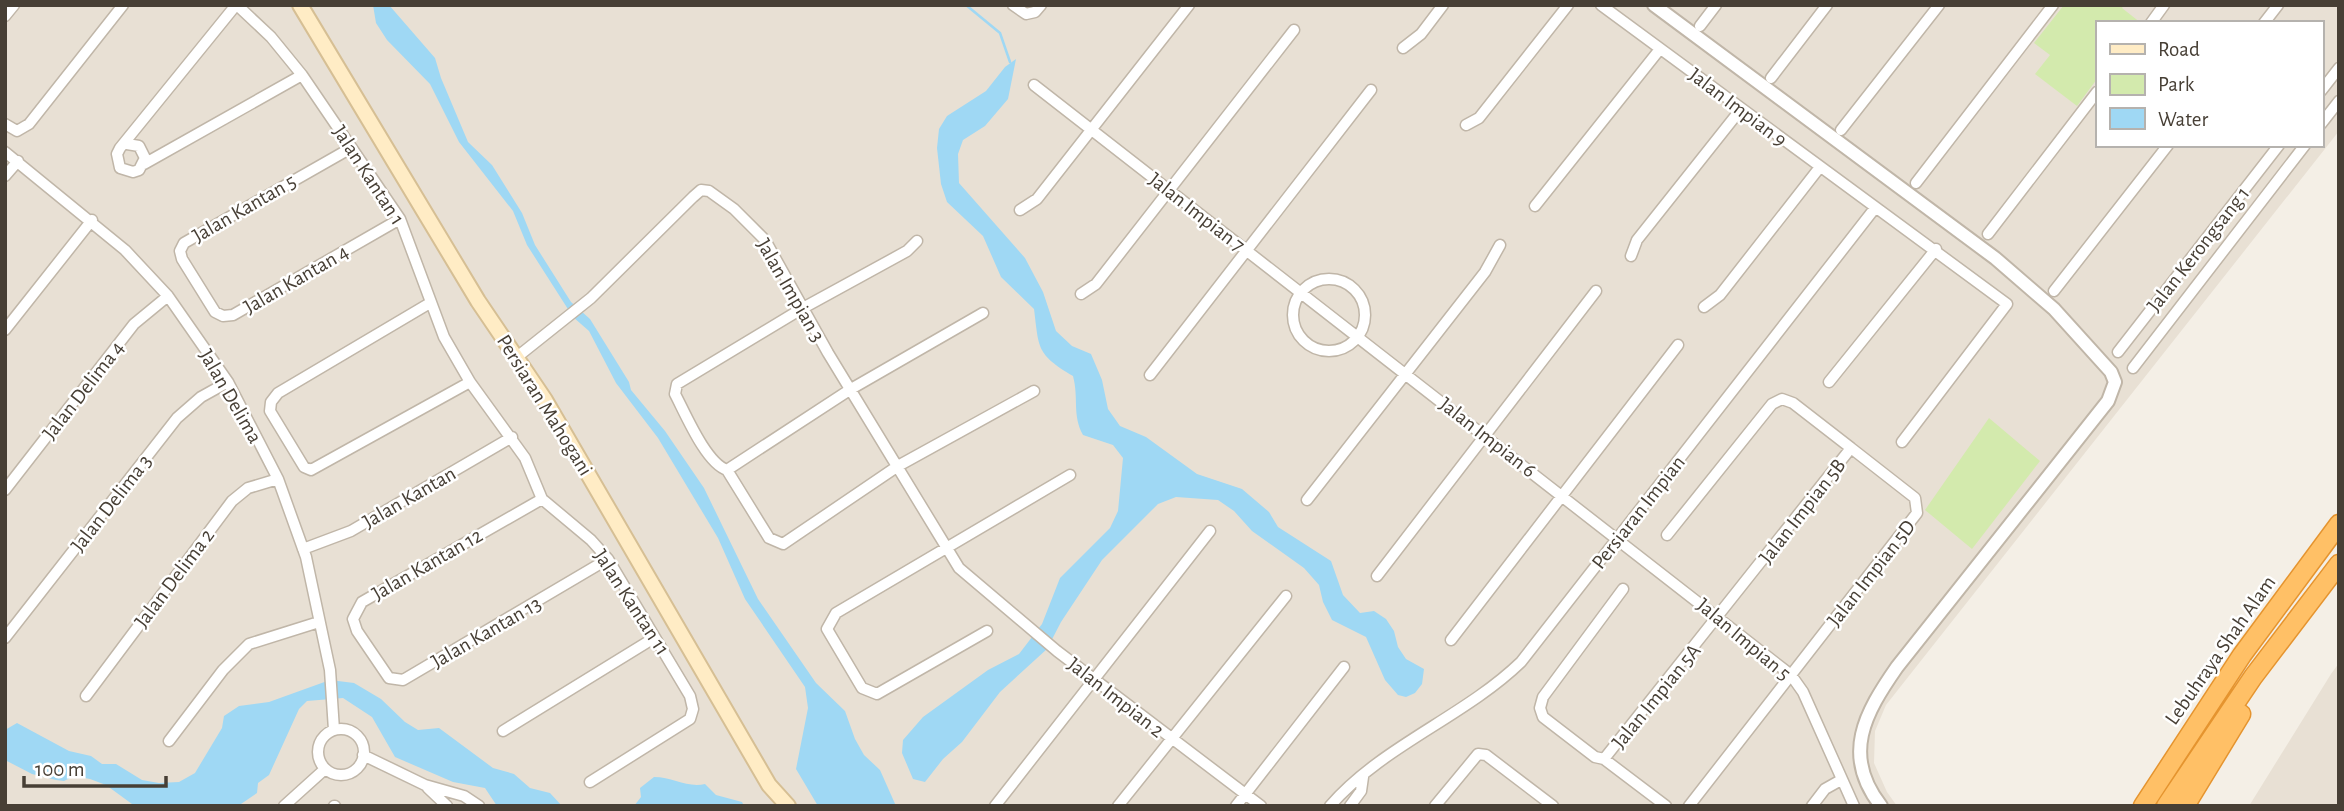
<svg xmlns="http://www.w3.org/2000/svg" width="2344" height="811" viewBox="0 0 2344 811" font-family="'Alegreya Sans',sans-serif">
<rect width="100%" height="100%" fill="#f4efe6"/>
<path fill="#e8e0d4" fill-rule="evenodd" d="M5,5H1662L1801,107L1665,5H2339V131L1886,705L1875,731L1874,763L1887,792L1897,806H5ZM2097,23H2321V145H2097Z
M2339,663V806H2249L2331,674Z"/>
<path fill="#d3eaad" d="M2064,5H2124L2122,8L2141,23H2097V79L2077,106L2035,74L2050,55L2034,43Z
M1989,418L2040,461L1972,549L1925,510Z"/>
<path fill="#9fd8f4" d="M373,5H389L435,58L441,78L468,142L492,165L522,213L535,245L571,302L590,319L629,382L631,390L665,431L704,488L758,599L816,683L845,711L855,739L864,755L880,770L896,806H818L796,769L808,708L805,687L745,599L718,538L658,438L616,383L589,331L573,317L527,245L513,211L459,142L430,84L387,40L376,23Z
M1016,59L1008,99L985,126L963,140L958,154L959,183L1025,258L1043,292L1056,331L1072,346L1091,354L1102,380L1108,409L1120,426L1146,437L1197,474L1242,489L1269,512L1278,527L1331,561L1343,595L1360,613L1374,611L1386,619L1394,631L1398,647L1406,659L1424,669L1422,684L1415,693L1406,697L1398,695L1385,680L1366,637L1332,620L1323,602L1319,585L1304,568L1252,531L1234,511L1218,500L1176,497L1158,504L1102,560L1061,622L1047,649L1000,692L962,742L943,759L925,782L913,779L902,753L903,740L923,717L988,670L1019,654L1042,624L1060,578L1110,528L1118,511L1123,458L1113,445L1083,435C1072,415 1079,399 1073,376C1036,354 1039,348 1034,309L1001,277L983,236L947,202L941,184L937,148L939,129L947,116L986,91L1005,67Z
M330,680L354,683L381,699L405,722L418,730L439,728L493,768L514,774L530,788L550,793L562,806H497L485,788L453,782L395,757L372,717L343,698L307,701L299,709L269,775L258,783L257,793L238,806L132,804L106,785L90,779L74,776L64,781L56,780L32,774L5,760V730L17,723L69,751L91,756L102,764H116L142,780L159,783L179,782L195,773L222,728L224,716L239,706L269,702Z
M654,777C673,777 687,788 705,784L716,795L742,802L744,806H634L641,797L640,788Z"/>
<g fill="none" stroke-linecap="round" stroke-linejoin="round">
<path stroke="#9fd8f4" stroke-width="2.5" d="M966,5L1000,33L1010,62"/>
<g stroke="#c0b6a8" stroke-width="13">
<path id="minor" d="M237,5L271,37L302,75L400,219L444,337L470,382L525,458L542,499L591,540L608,559L690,696L693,709L690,719L590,782
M1013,5L1026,14L1035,12L1041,5
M1601,5L2007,304L1902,442
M5,16L14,5
M2151,23L2164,5
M2264,23L2278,5
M1700,26L1716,5
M1403,48L1421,34L1443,5
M1771,78L1827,5
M1034,85L1791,675L1803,692L1854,806
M2321,91L2339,68
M5,124L17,131L29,124L123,5
M2321,124L2339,101
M1466,125L1479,118L1568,5
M1841,130L1939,5
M127,144L139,146L145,158L139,170L133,172L120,168L117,154L120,148L236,5
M351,148L184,243L180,251L182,259L215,312L223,316L233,315L400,219
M5,152L125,250L168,296L228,382L278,479L306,557L330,670L334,730
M144,164L302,75
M5,176L18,161
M1916,183L2053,5
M1535,206L1660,49
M1020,210L1037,199L1189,5
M1988,234L2097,92
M917,241L907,251L803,308L677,384L675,394C686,415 706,463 727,470L769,538L783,544L898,466L1034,391
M1631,256L1637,240L1741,109
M1293 315a36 36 0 1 1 72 0a36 36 0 1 1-72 0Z
M2054,291L2168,145
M1081,294L1096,284L1294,30
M430,303L278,393L271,402L270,411L304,467L311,470L470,382
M1704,307L1720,295L1820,167
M5,330L92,220
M2118,352L2279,145
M517,357L591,298L693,197L701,190L709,191L734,209L765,240L828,353L959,568L1057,651L1261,806
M2133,368L2305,145
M1150,375L1371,90
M1829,382L1936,249
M727,470L851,389L983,313
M5,490L134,324L168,296
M542,499L362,602L353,619L357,631L389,678L403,680L608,559
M1307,500L1485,272L1500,245
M303,549L351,531L512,437
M1377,576L1596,291
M1623,589L1543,697L1540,708L1543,717L1595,757L1604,759L1851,448L1793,403L1782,399L1772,404L1667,535
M987,631L877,694L862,688L827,629L836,613L1070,475
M5,638L177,418L201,397L228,382
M1451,640L1678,345
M86,696L232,501L248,488L278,479
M318 752a23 23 0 1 1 46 0a23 23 0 1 1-46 0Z
M503,731L654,638
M169,741L223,670L249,644L319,622
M363,755L425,785L464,796L479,806
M1604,759L1666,806
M428,788L447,806
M284,806L325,769
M334,806H335
M995,806L1210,531
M1118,806L1286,596
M1236,806L1344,667
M1330,806C1382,746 1464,717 1521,662L1875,208
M1350,806L1361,791L1363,777
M1435,806L1478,754L1486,755L1553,806
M1689,806L1917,513L1915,498L1851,448
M1812,806L1825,789L1841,780"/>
</g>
<g stroke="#c0b6a8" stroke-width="16">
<path id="tertiary" d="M1654,5L1995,258L2054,309L2111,372L2115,382L2108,401L1897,667C1865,713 1841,755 1881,806"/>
</g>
<g stroke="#d6bf94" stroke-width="18">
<path id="secondary" d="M300,5L478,301L545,400L769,785L788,806"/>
</g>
<g stroke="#e5942f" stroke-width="21">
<path id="motorway" d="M2143,806L2242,655L2339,524
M2166,806L2253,677L2339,564
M2185,806L2241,714"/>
</g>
<use href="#minor" stroke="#fff" stroke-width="10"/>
<use href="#tertiary" stroke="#fff" stroke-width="12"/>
<use href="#secondary" stroke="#ffecc5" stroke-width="14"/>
<use href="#motorway" stroke="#ffc066" stroke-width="18"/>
</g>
<g text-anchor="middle" stroke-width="5" stroke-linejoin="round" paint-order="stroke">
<g font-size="21" fill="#473f35" stroke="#fff">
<text transform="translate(1738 107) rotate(37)" y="7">Jalan Impian 9</text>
<text transform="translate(369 175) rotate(57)" y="7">Jalan Kantan 1</text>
<text transform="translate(244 208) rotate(-30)" y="7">Jalan Kantan 5</text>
<text transform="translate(1197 212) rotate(38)" y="7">Jalan Impian 7</text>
<text transform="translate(2198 249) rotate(-52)" y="7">Jalan Kerongsang 1</text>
<text transform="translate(296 279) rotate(-30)" y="7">Jalan Kantan 4</text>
<text transform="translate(791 290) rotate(60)" y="7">Jalan Impian 3</text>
<text transform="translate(83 390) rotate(-52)" y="7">Jalan Delima 4</text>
<text transform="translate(231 396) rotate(60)" y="7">Jalan Delima</text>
<text transform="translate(545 405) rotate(58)" y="7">Persiaran Mahogani</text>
<text transform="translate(1488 437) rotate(38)" y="7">Jalan Impian 6</text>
<text transform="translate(409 497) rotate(-30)" y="7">Jalan Kantan</text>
<text transform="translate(111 503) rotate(-52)" y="7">Jalan Delima 3</text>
<text transform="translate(1802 511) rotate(-52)" y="7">Jalan Impian 5B</text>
<text transform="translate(1638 512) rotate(-52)" y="7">Persiaran Impian</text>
<text transform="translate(427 564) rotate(-30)" y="7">Jalan Kantan 12</text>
<text transform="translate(1871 573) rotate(-52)" y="7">Jalan Impian 5D</text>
<text transform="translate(174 578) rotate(-53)" y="7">Jalan Delima 2</text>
<text transform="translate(632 602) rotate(57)" y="7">Jalan Kantan 11</text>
<text transform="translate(486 632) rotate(-30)" y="7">Jalan Kantan 13</text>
<text transform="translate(1744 639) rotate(40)" y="7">Jalan Impian 5</text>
<text transform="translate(2220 650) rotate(-55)" y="7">Lebuhraya Shah Alam</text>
<text transform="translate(1656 696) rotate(-51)" y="7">Jalan Impian 5A</text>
<text transform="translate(1116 697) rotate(38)" y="7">Jalan Impian 2</text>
</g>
</g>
<rect width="2344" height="811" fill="none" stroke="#473f35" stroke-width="14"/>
<rect x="2096" y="21" width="228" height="126" fill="#ffffff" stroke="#b5b2ae" stroke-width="2"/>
<rect x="2110" y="44" width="35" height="10" fill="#ffecc5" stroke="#b5b2ae" stroke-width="2"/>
<text x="2158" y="56" font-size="21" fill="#473f35">Road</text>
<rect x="2110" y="74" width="35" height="21" fill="#d3eaad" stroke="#b5b2ae" stroke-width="2"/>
<text x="2158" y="91" font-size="21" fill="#473f35">Park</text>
<rect x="2110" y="108" width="35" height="21" fill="#9fd8f4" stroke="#b5b2ae" stroke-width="2"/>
<text x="2158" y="126" font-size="21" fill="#473f35">Water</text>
<path d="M24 776v10h142v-10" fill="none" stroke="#473f35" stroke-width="3.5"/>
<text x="35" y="776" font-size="21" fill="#473f35" stroke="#ffffff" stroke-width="5" paint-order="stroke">100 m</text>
</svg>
